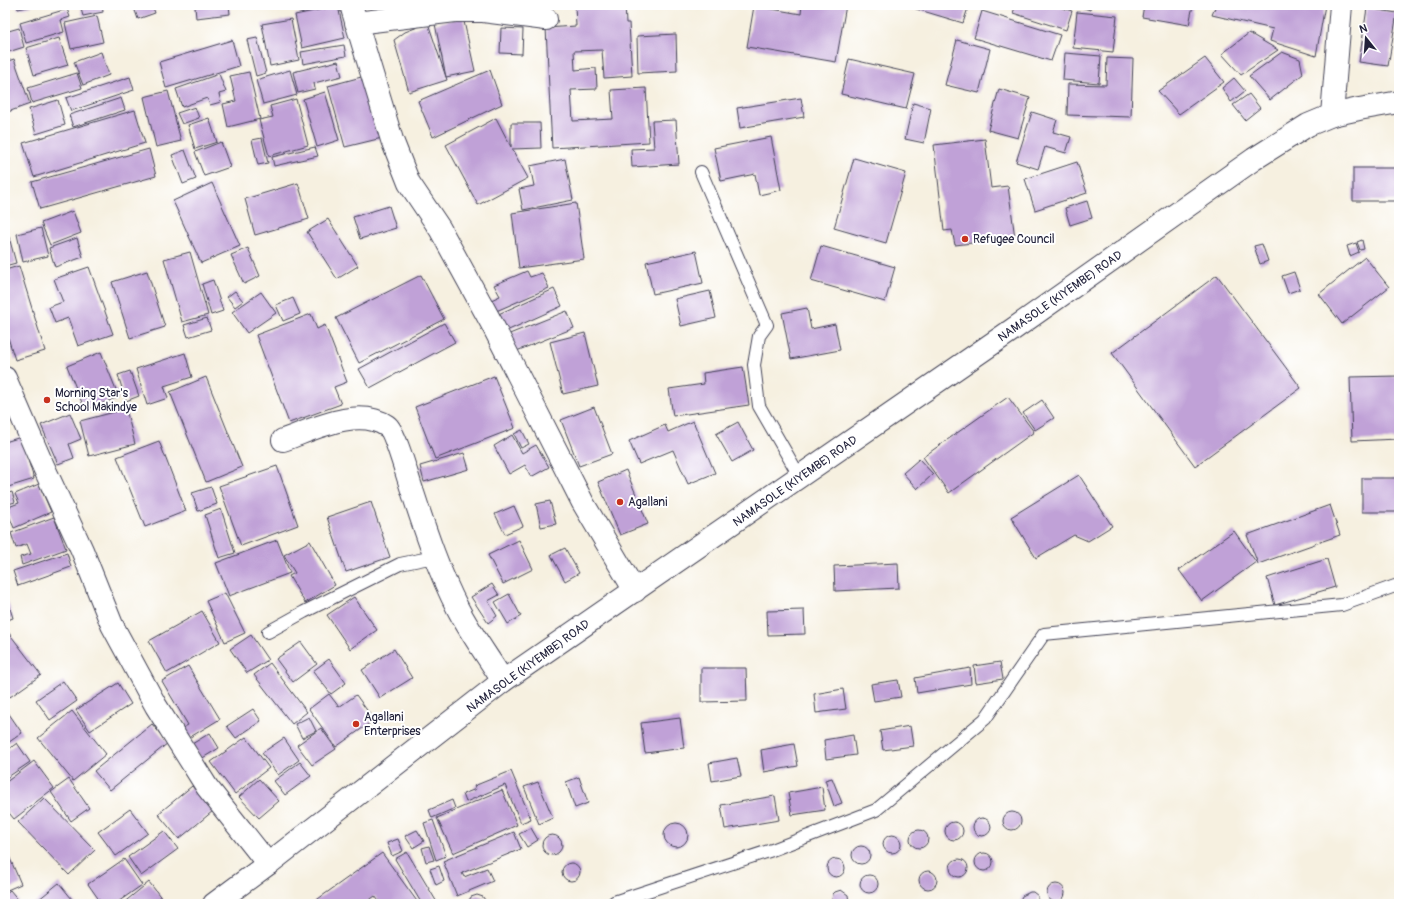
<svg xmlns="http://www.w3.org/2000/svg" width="1404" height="909" viewBox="0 0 1404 909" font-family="Pangolin,sans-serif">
<rect width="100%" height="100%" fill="#fff"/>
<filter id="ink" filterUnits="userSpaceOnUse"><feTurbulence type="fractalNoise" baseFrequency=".025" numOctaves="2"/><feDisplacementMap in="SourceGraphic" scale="8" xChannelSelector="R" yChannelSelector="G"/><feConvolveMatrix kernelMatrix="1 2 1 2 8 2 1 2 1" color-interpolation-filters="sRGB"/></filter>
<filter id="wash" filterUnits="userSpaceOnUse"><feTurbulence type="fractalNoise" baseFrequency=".012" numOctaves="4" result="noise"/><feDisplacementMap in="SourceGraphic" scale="16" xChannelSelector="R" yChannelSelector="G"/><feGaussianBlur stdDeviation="0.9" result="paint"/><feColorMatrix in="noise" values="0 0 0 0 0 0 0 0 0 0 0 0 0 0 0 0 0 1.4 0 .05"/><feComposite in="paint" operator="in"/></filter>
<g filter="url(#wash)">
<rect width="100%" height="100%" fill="#f6f0e0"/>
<g id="blocks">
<path fill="#c0a1d7" d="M17,5H32V6L18,9Z
M102,5L103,12L83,16L81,9Z
M133,5H152L155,13L138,19Z
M208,5H229L230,14L196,18L195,7Z
M575,5H625L626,23H629L632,76L604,78L602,50L574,51L575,70L596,68L597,89L571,90L573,121L613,119L611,90L646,88L649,142L552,148L546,28L576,26Z
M802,5H846L836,62L747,47L754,6L801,14Z
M903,5H969L963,23Z
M1016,5H1053L1072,11L1066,30L1013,13Z
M1075,5H1091L1090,10Z
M1144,5H1193L1189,25L1142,17Z
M1216,5H1325L1316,56L1270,41L1273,29L1212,15Z
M338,6L345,38L302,48L295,15Z
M1367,8L1397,13L1388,66L1359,62Z
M67,9L70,17L61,20L64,32L26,43L20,23Z
M982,11L1060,35L1051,61L974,38Z
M1077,12L1117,16L1113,52L1073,48Z
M97,16L103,42L71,49L65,23Z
M463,17L475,71L446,77L435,24Z
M291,19L299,60L270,66L262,24Z
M428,23L447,80L409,92L394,40L405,32Z
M19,28L24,47L5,53V32Z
M501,28L523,29L522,54L500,53Z
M1249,33L1278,50L1241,75L1222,54Z
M676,34L677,71L638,73L637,36Z
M59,38L68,65L34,75L26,48Z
M257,38L266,73L256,76L247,40Z
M232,40L239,66L166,88L159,62Z
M957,40L990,49L979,93L945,85Z
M344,45L346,56L303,64L301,52Z
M101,52L109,75L83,85L74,62Z
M1282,52L1300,59L1303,74L1270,100L1249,76Z
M1065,53L1101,56L1099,83L1063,80Z
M1107,58L1133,59L1131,117L1067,115L1068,84L1106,85Z
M1205,58L1224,82L1179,114L1158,91Z
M14,59L30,104L5,113V62Z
M849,59L915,74L906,109L841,94Z
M338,61L342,76L314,83L315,89L298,93L293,72Z
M290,70L297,95L263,104L256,80Z
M490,70L502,104L433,137L418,101Z
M249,72L260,119L228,127L223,104L236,101L230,76Z
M77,73L82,88L32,103L28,88Z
M219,74L226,92L219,94L221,102L210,105L207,98L182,107L176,89Z
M365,76L382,138L345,147L328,86Z
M130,77L134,90L71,111L66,98Z
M1234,78L1245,91L1231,102L1222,88Z
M999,89L1030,98L1018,138L988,130Z
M168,91L181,141L156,147L144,97Z
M325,92L339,140L317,147L303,99Z
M1249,94L1260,108L1245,120L1233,105Z
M121,98L125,110L73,127L69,115Z
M801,98L804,117L740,128L737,108Z
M296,99L308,145L269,156L259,120L273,117L270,106Z
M58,100L65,125L36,134L29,109Z
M913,103L931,108L924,143L905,139Z
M195,107L199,118L182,124L177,113Z
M135,110L145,143L34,177L23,143Z
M1032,112L1057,120L1053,132L1071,137L1066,153L1045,147L1038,169L1016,162Z
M209,118L217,142L195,149L188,125Z
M496,118L511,147V123H540L541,148L512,149L528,178L478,205L446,145Z
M676,120L679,164L632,167L631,149L654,148L652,121Z
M771,137L781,190L759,195L755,174L721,181L714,148Z
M262,138L268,163L258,165L252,140Z
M985,139L991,188L1008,186L1015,238L955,245L952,230L944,231L934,145Z
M221,142L230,167L204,176L195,152Z
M315,147L318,156L274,166L272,157Z
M149,149L156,176L40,209L32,182Z
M185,150L196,179L183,184L172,155Z
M854,158L906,173L886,243L834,228Z
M565,159L573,200L523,210L519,189L534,186L530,166Z
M1077,162L1087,193L1035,210L1025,179Z
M1353,168H1399V201H1353Z
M212,183L240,246L201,263L173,201Z
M298,183L309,219L255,235L245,199Z
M1087,201L1092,218L1070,225L1065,208Z
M576,203L584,259L519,268L512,213Z
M389,206L396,228L360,239L353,217Z
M73,211L81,233L50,245L41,223Z
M328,219L358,266L337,279L307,232Z
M41,228L48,256L23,262L17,234Z
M9,237L16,263L5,266V239Z
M77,238L83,257L55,267L49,248Z
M1362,240L1364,249L1360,250L1357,242Z
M1356,243L1359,252L1350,256L1347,246Z
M1262,244L1268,261L1260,264L1254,246Z
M821,246L895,267L885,302L811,281Z
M248,248L260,276L244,284L231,255Z
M696,251L703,283L653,294L646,262Z
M190,252L208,315L182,322L164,259Z
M1365,257L1389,287L1342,324L1319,294Z
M19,266L45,351L15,360L5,328V270Z
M89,267L113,334L78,346L68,318L55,323L49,307L63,302L54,279Z
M147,271L165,327L130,338L112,282Z
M527,271L530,277L542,273L549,288L494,312L489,301L500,296L494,285Z
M1294,272L1300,289L1288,293L1282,276Z
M421,275L444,319L359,363L336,318Z
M1217,275L1301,388L1195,466L1112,353Z
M213,280L223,311L211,315L202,284Z
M554,289L562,306L502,333L494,316Z
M235,291L243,301L235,307L227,297Z
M710,291L716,318L681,326L675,299Z
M261,292L276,313L247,333L232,312Z
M293,298L300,314L283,321L276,305Z
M807,308L811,329L835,324L840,350L791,359L782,313Z
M567,311L574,328L509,354L502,337Z
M311,314L317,329L325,325L347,382L334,387L341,404L289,423L256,335Z
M207,318L211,330L188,337L184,325Z
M444,323L455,342L370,388L359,369Z
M585,333L598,386L563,394L550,342Z
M101,352L119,397L85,410L67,366Z
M185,353L192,377L164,386L168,398L147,405L136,369Z
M743,367L749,405L673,416L669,389L704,384L703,373Z
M130,371L139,396L126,401L118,375Z
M494,376L515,428L435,459L415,407Z
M1399,376V439L1352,441L1350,377Z
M206,377L242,467L206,482L170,392Z
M1008,397L1034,432L949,493L923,457Z
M1042,400L1054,418L1035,430L1023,413Z
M594,407L612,454L579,466L561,420Z
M126,409L135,444L89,456L80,421Z
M70,413L81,439L69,444L74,458L58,464L41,425Z
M693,421L715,473L688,484L673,450L639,464L629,441L665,425L668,432Z
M738,422L753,450L732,462L716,434Z
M522,430L529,444L521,448L514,434Z
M512,435L522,453L536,445L549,467L531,477L525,465L509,474L494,446Z
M21,437L34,479L5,488V442Z
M159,441L186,511L145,527L117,457Z
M464,453L469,469L424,482L420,466Z
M919,459L933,474L917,489L903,473Z
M277,466L298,525L241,546L219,486Z
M626,470L648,524L620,535L598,482Z
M1079,475L1112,526L1088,541L1074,535L1036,558L1011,517Z
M1362,478H1399V512H1362Z
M39,484L51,512L14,528L6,508L19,503L15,494Z
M211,487L217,504L198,511L192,493Z
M12,492L15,502L5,505V494Z
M550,501L556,524L541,527L536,504Z
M371,502L390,557L346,572L327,517Z
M1330,505L1340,535L1258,564L1247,535Z
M514,506L523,526L505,534L495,514Z
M221,509L235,553L219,558L205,515Z
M54,517L66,549L22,565L20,557L31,554L27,544L16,548L11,533Z
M1234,531L1256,562L1202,601L1179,570Z
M277,540L290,573L229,596L216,563Z
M519,540L533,569L503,584L488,555Z
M310,541L335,585L305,603L289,576L295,573L284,555Z
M565,548L579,573L565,581L551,555Z
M67,553L71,567L18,586L13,571Z
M1327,559L1335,587L1275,605L1267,578Z
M898,563L899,588L835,591L834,566Z
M492,584L499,595L488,601L497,616L488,623L471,597Z
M225,593L245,633L225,642L206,601Z
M509,594L521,616L508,624L495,602Z
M354,597L377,630L350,649L327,615Z
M5,602H8L13,618L5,621Z
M804,610L805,634L768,635L767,611Z
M202,611L220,642L167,673L149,641Z
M5,628L41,675L10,697L5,690Z
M251,635L268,660L247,673L230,649Z
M301,642L317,664L293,682L276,659Z
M394,649L412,678L380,698L362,670Z
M329,659L346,683L331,694L313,671Z
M1000,662L1003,679L976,683L974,666Z
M270,663L307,712L292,724L254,675Z
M188,666L220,719L187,739L181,729L188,725L162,681Z
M701,668H746L747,701L701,702Z
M970,668L971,684L917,693L915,678Z
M898,680L901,697L874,701L871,684Z
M63,681L77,701L50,720L36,700Z
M118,683L131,704L90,731L76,710Z
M843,689L846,709L816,713L814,694Z
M329,694L339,707L356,695L374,720L336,747L309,709Z
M5,708L22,733L5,745Z
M253,709L261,721L236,738L227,726Z
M72,711L106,754L73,781L38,738Z
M309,717L316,731L302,738L295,724Z
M680,718L684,748L645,753L641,723Z
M152,724L168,743L110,790L94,771Z
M910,726L913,746L883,750L880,731Z
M321,728L336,749L312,765L297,745Z
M210,733L219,748L201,759L192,744Z
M853,735L856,755L826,759L824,740Z
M246,737L269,768L235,794L211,762Z
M284,738L299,760L278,775L262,753Z
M17,743L30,762L5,779V752Z
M794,744L798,766L764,772L761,750Z
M737,758L741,776L712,781L709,763Z
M34,761L54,788L14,819L5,808V783Z
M300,762L311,776L285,795L274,781Z
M511,771L531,819L521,823L505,785L466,802L463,794L476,789L474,786Z
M579,777L588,803L575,808L566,782Z
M832,778L842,803L834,806L825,780Z
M69,779L89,808L71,821L51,792Z
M259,779L279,801L259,818L239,797Z
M538,782L553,818L539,824L524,787Z
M192,786L213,811L179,839L158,814Z
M822,787L825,810L792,815L788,793Z
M502,790L517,825L453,853L437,818Z
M775,796L779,820L725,829L721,805Z
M44,798L95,850L69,875L18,822Z
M452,800L455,808L432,818L429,810Z
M130,809L148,833L116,856L98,832Z
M1003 821a9 9 0 1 1 18 0a9 9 0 1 1-18 0Z
M973 827a9 9 0 1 1 18 0a9 9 0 1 1-18 0Z
M433,820L446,856L436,860L424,823Z
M945 831a9 9 0 1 1 18 0a9 9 0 1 1-18 0Z
M664 835a12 12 0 1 1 24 0a12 12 0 1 1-24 0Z
M531,828L538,840L527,847L519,834Z
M417,830L424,841L413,848L405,836Z
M910 839a9 9 0 1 1 18 0a9 9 0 1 1-18 0Z
M164,831L178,849L141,876L128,857Z
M514,832L521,849L462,873L464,877L487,868L493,881L457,896L443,861Z
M542 845a10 10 0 1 1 20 0a10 10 0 1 1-20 0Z
M883 844a9 9 0 1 1 18 0a9 9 0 1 1-18 0Z
M398,839L403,851L392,856L387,843Z
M429,846L434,860L426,862L422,848Z
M852 855a9 9 0 1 1 18 0a9 9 0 1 1-18 0Z
M5,847L21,884L5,891Z
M407,852L438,904H422L395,859Z
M382,853L419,904H381L375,896L364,904H311Z
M975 862a9 9 0 1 1 18 0a9 9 0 1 1-18 0Z
M124,859L142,885L115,904H102L88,884Z
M950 868a9 9 0 1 1 18 0a9 9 0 1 1-18 0Z
M827 868a9 9 0 1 1 18 0a9 9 0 1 1-18 0Z
M562 872a9 9 0 1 1 18 0a9 9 0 1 1-18 0Z
M439,866L444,881L436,885L430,869Z
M919 880a9 9 0 1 1 18 0a9 9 0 1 1-18 0Z
M860 884a9 9 0 1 1 18 0a9 9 0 1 1-18 0Z
M149,882L166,904H122Z
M59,883L76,904H33Z
M1047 893a9 9 0 1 1 18 0a9 9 0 1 1-18 0Z
M10,890L19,901L15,904H5V894Z
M841,890L848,895L849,903L833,904L832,900L833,894L835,892Z
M1030,892H1033L1038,896V904H1021V898L1022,896Z
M477,895L483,897L486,902V904H467L471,897Z
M997,900H1002L1007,904H991Z"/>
</g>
</g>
<g filter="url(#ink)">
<use href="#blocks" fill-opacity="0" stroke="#424154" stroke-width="1"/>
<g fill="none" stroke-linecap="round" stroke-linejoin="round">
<g stroke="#424154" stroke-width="14">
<path id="service" d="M701,172L767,325L759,336L754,365L759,406L800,477
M268,632L304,612L400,564L434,557
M615,904L614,902L772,850L876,810L985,719L1044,634L1342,605L1395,586L1399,587"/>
</g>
<g stroke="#424154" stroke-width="24">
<path id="minor" d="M351,5L392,140L409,183L440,229L492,324L583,503L635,591
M356,23L455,11H483L546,19
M5,378L40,459L82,550L112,625L156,706L207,787L268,864
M283,440C312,430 358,406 387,426C395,431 409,482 413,493C426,533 439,572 458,609C471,634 488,657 503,681"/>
</g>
<g stroke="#424154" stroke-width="24">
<path id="tertiary" d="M1332,115L1341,5"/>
</g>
<g stroke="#424154" stroke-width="24">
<path id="secondary" d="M214,904L268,864L503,681L1012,330L1254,159L1308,125L1332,115L1359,109L1399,102"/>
</g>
<use href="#service" stroke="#fff" stroke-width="12"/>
<use href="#minor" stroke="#fff" stroke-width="22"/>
<use href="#tertiary" stroke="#fff" stroke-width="22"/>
<use href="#secondary" stroke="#fff" stroke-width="22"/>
</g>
</g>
<g fill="#c8321e" stroke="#fff" stroke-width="1.5">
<circle cx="965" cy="239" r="4"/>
<circle cx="47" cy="400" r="4"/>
<circle cx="620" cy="502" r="4"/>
<circle cx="356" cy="724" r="4"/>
</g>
<g text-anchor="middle" stroke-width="4" stroke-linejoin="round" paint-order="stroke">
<g font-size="12" fill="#22223b" stroke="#fff" text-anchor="start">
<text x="973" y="243">Refugee Council</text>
<text x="55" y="397">Morning Star's<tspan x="55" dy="14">School Makindye</tspan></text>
<text x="628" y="506">Agallani</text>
<text x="364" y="721">Agallani<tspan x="364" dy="14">Enterprises</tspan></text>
</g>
<g font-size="12" fill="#22223b" stroke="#fff">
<text transform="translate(1060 296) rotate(-35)" y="4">NAMASOLE (KIYEMBE) ROAD</text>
<text transform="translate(795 481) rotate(-35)" y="4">NAMASOLE (KIYEMBE) ROAD</text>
<text transform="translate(528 666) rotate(-36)" y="4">NAMASOLE (KIYEMBE) ROAD</text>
</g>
</g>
<rect width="1404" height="909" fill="none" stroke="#fff" stroke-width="20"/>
<g transform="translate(1366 38) rotate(343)" stroke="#ffffff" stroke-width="3" paint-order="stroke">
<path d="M0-3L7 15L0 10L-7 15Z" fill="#22223b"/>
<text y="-6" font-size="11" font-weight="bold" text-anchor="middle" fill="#22223b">N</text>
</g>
</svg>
